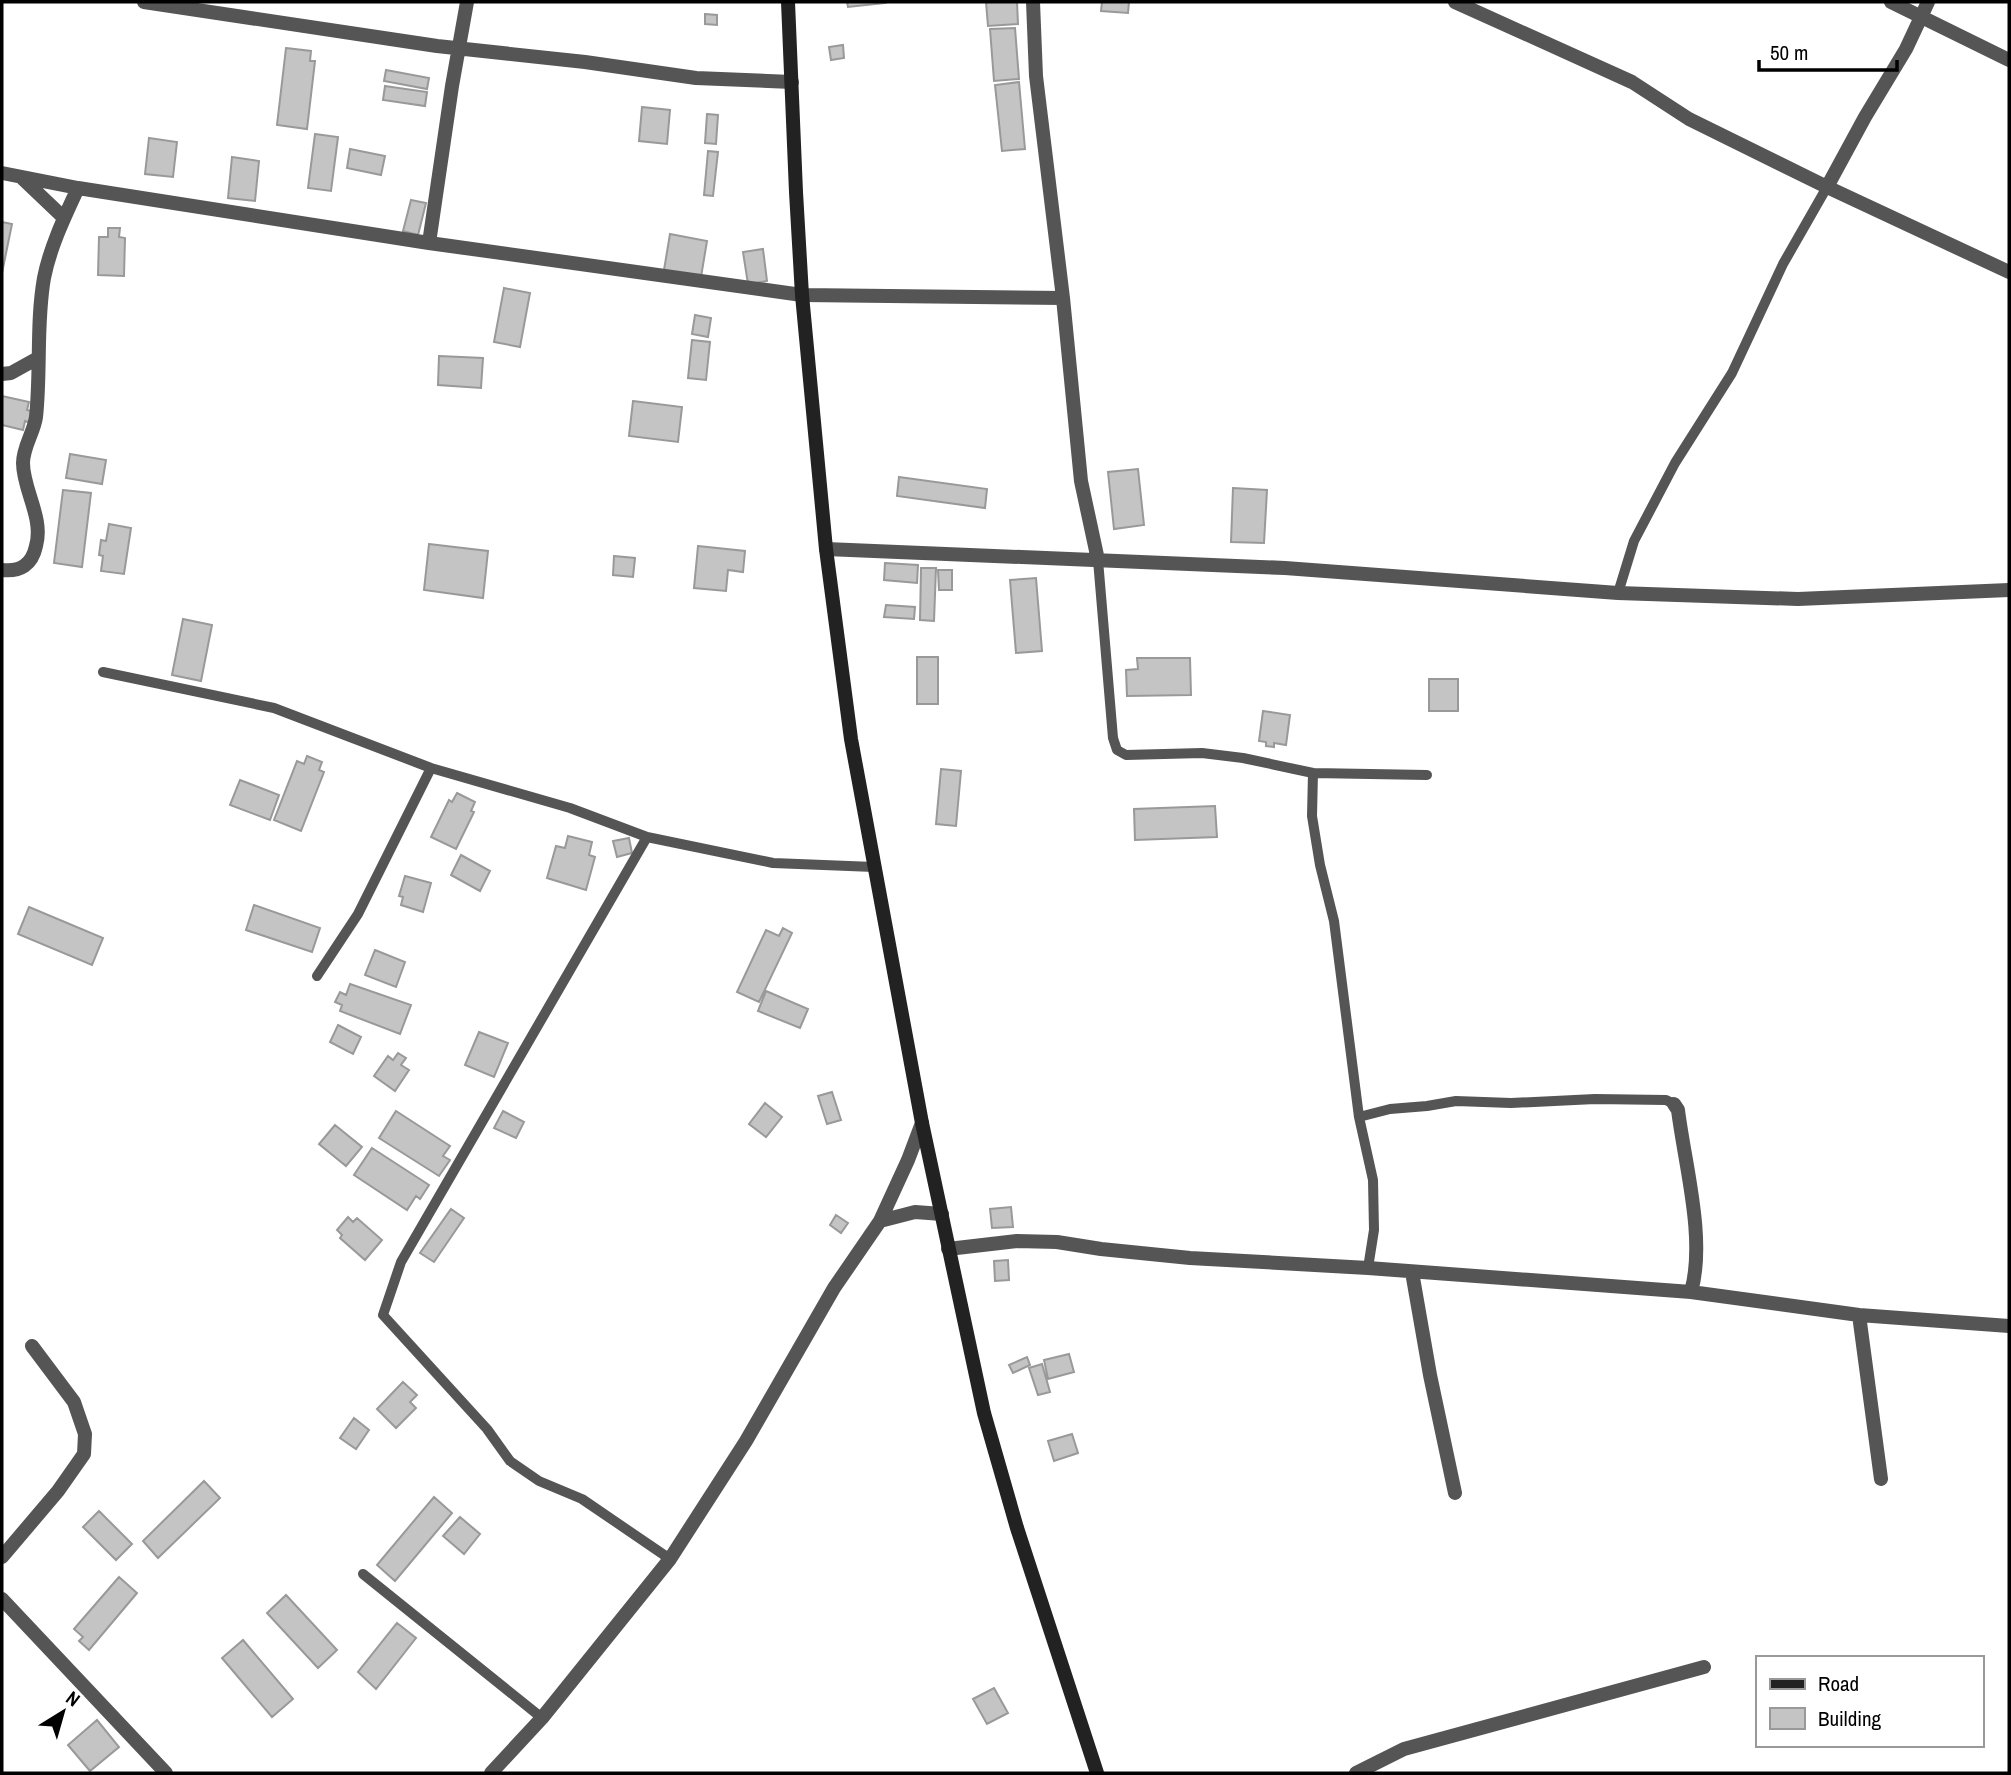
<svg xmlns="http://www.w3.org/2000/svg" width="2011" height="1775" viewBox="0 0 2011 1775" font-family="'Archivo Narrow',sans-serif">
<rect width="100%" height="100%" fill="#fff"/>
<path fill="#c4c4c4" stroke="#999" stroke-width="2" d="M847,2H884L885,3L848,7Z
M986,2H1017L1018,24L988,26Z
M1102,2H1129L1128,13L1101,11Z
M705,14L717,15V25L705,24Z
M1015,28L1019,79L994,81L990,29Z
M843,45L844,58L831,60L829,47Z
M286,48L311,51L310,61H315L307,129L277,125Z
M386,70L429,78L427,89L384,81Z
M1019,82L1025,149L1002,151L995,85Z
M385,86L427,92L425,106L383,100Z
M642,107L670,110L667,144L639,141Z
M707,114L718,115L716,144L705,143Z
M315,134L338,137L331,191L308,188Z
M149,138L177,142L173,177L145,174Z
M350,149L385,156L381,175L347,168Z
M708,151L718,152L713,196L704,195Z
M232,157L259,161L255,201L228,198Z
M411,200L426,203L418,235L403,231Z
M2,222L12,224L2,273Z
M108,228H120L119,237L125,238L124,276L98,275L99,237H108Z
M670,234L707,241L701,277L664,270Z
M763,249L767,281L748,284L743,252Z
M504,288L530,293L520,347L494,342Z
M695,315L711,318L708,337L692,334Z
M692,340L710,342L706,380L688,378Z
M439,356L483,358L481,388L438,385Z
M2,396L29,402L27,410L35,412L32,423L25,421L23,430L2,425Z
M633,401L682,407L678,442L629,436Z
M70,454L106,460L102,484L66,478Z
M1138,469L1144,525L1114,529L1108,472Z
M899,477L987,489L985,508L897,496Z
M1233,488L1267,490L1264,543L1231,542Z
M63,490L91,493L82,567L54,563Z
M109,524L131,528L124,574L101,571L103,556L99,555L101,540L106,541Z
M429,544L488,551L483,598L424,590Z
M698,546L745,551L743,572L728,570L726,591L694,588Z
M614,556L635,558L633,577L613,575Z
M885,563L918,565L917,583L884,580Z
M921,568H936L934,621L920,620Z
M938,570H952V590H939Z
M1036,578L1042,651L1016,653L1010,580Z
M886,605L915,607L914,619L884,617Z
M183,619L212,625L201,681L172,675Z
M917,657H938V704H917Z
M1137,658H1190L1191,695L1127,696L1126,670L1138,669Z
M1429,679H1458V711H1429Z
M1263,711L1290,715L1286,745L1274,743V747L1266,746V742L1259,741Z
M307,756L322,762L319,770L324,772L301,831L274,820L297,761L304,764Z
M941,769L961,771L956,826L936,824Z
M240,780L279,795L270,820L230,805Z
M457,793L475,802L471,811L474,812L456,849L431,837L449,800L452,802Z
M1215,806L1217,837L1135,840L1134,809Z
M568,836L592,842L589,855L595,857L586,890L547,878L556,846L565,848Z
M629,838L632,853L617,857L613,841Z
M461,855L490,871L480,891L451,875Z
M405,876L431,883L423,912L401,905L403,897L399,896Z
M254,905L320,928L312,952L246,930Z
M29,907L103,938L92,965L18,934Z
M783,928L792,933L759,1002L737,992L766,930L779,936Z
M375,950L405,962L396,987L365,975Z
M350,984L411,1005L400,1034L340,1011L342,1005L335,1002L340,992L346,995Z
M766,991L808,1009L800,1028L758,1011Z
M338,1025L361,1037L353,1054L330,1042Z
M479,1032L508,1043L494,1077L465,1065Z
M398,1053L406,1058L401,1065L409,1070L395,1091L374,1076L388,1056L393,1060Z
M832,1092L841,1120L827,1124L818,1096Z
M765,1103L782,1117L766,1137L749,1124Z
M396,1111L450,1146L443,1156L450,1160L439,1176L379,1138Z
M503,1111L524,1122L516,1138L494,1128Z
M335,1125L362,1147L346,1166L319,1144Z
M372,1148L429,1185L420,1199L416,1196L407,1210L354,1175Z
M1011,1207L1013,1227L992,1228L990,1209Z
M451,1209L464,1218L434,1262L420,1253Z
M836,1215L848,1223L841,1233L830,1225Z
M348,1217L353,1222L357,1218L382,1240L365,1260L340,1238L342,1235L337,1230Z
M1008,1260L1009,1280L995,1281L994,1261Z
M1069,1354L1074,1372L1048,1379L1044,1360Z
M1027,1357L1030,1365L1013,1373L1009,1365Z
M1042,1364L1050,1392L1038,1395L1029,1368Z
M403,1382L417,1395L410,1402L416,1408L396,1428L377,1409Z
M354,1418L369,1430L356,1449L340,1438Z
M1072,1434L1078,1453L1054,1461L1048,1441Z
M204,1481L220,1498L158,1558L143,1541Z
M434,1497L452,1513L395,1581L377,1565Z
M99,1511L132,1544L116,1560L83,1527Z
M460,1517L480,1534L464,1554L443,1536Z
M119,1577L137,1593L89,1650L79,1641L83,1637L74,1629Z
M286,1595L337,1650L318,1668L267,1613Z
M397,1623L416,1638L376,1689L358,1672Z
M243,1640L293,1699L272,1717L222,1658Z
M994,1688L1008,1713L987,1724L973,1699Z
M97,1720L119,1747L90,1771L68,1745Z"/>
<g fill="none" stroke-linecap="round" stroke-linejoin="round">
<path stroke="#555" stroke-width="10" d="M1098,560L1113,738L1117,750L1126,755L1202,753L1243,758L1313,773L1312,816L1320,865L1334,921L1359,1117L1373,1180L1374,1230L1368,1268
M1618,593L1634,541L1675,463L1732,373L1783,264L1827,187
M103,672L274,708L431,768L570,808L647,837L773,863L874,867
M1313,773L1427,775
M647,837L401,1262L383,1315L487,1429L510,1461L539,1481L582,1499L670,1559
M317,976L358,914L431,768
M1359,1117L1390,1109L1427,1106L1456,1101L1511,1103L1595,1099L1666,1100L1674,1104
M363,1574L542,1718"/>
<path stroke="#555" stroke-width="14" d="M144,2L437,46L585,62L696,78L792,82
M1033,2L1036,76L1063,298L1081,481L1098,560
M1455,2L1632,82L1689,119L1827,187
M1891,2L2009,60
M1928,2L1906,49L1865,117L1827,187L2009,272
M2,173L78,188L429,243L802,295L1063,298
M22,178L64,218
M429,243L452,86L467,2
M2,374L11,373L38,358
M826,549L1285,568L1618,593L1798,599L2009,590
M2,570C20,572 32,565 36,546C44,518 23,490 23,463C23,447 34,432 36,417C41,371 36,323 44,278C50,247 65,216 78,188
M1674,1104L1678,1110C1685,1166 1706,1239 1691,1292
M948,1249L1017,1241L1057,1242L1101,1249L1190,1258L1368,1268L1691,1292L1859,1315L2009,1326
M1412,1272L1430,1375L1455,1493
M1859,1315L1881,1479
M2,1557L58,1491L84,1454L85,1434L74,1402L32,1346
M2,1599L166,1773
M1356,1773L1404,1749L1704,1667"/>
<path stroke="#555" stroke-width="14" d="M880,1221L915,1212L942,1214
M491,1773L542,1718L670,1559L746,1441L834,1288L880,1221L908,1160L922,1123"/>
<path stroke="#222" stroke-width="14" d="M788,2L796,192L802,295L826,549L851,739L922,1123L984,1413L1017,1528L1097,1773"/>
</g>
<rect width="2011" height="1775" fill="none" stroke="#000000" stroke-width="7"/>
<rect x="1756" y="1656" width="228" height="91" fill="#ffffff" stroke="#999999" stroke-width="2"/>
<rect x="1770" y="1679" width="35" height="10" fill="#222222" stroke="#999999" stroke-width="2"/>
<text x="1818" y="1691" font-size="21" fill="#000000">Road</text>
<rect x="1770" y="1708" width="35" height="21" fill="#c4c4c4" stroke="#999999" stroke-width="2"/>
<text x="1818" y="1726" font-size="21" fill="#000000">Building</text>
<g transform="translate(63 1712) rotate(37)" stroke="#ffffff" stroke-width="5" paint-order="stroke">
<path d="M0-5L12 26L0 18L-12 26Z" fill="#000000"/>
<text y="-10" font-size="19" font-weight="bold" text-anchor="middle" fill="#000000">N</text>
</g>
<path d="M1759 60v10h138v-10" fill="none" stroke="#000000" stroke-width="3.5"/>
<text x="1770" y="60" font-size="21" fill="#000000" stroke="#ffffff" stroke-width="5" paint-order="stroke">50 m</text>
</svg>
